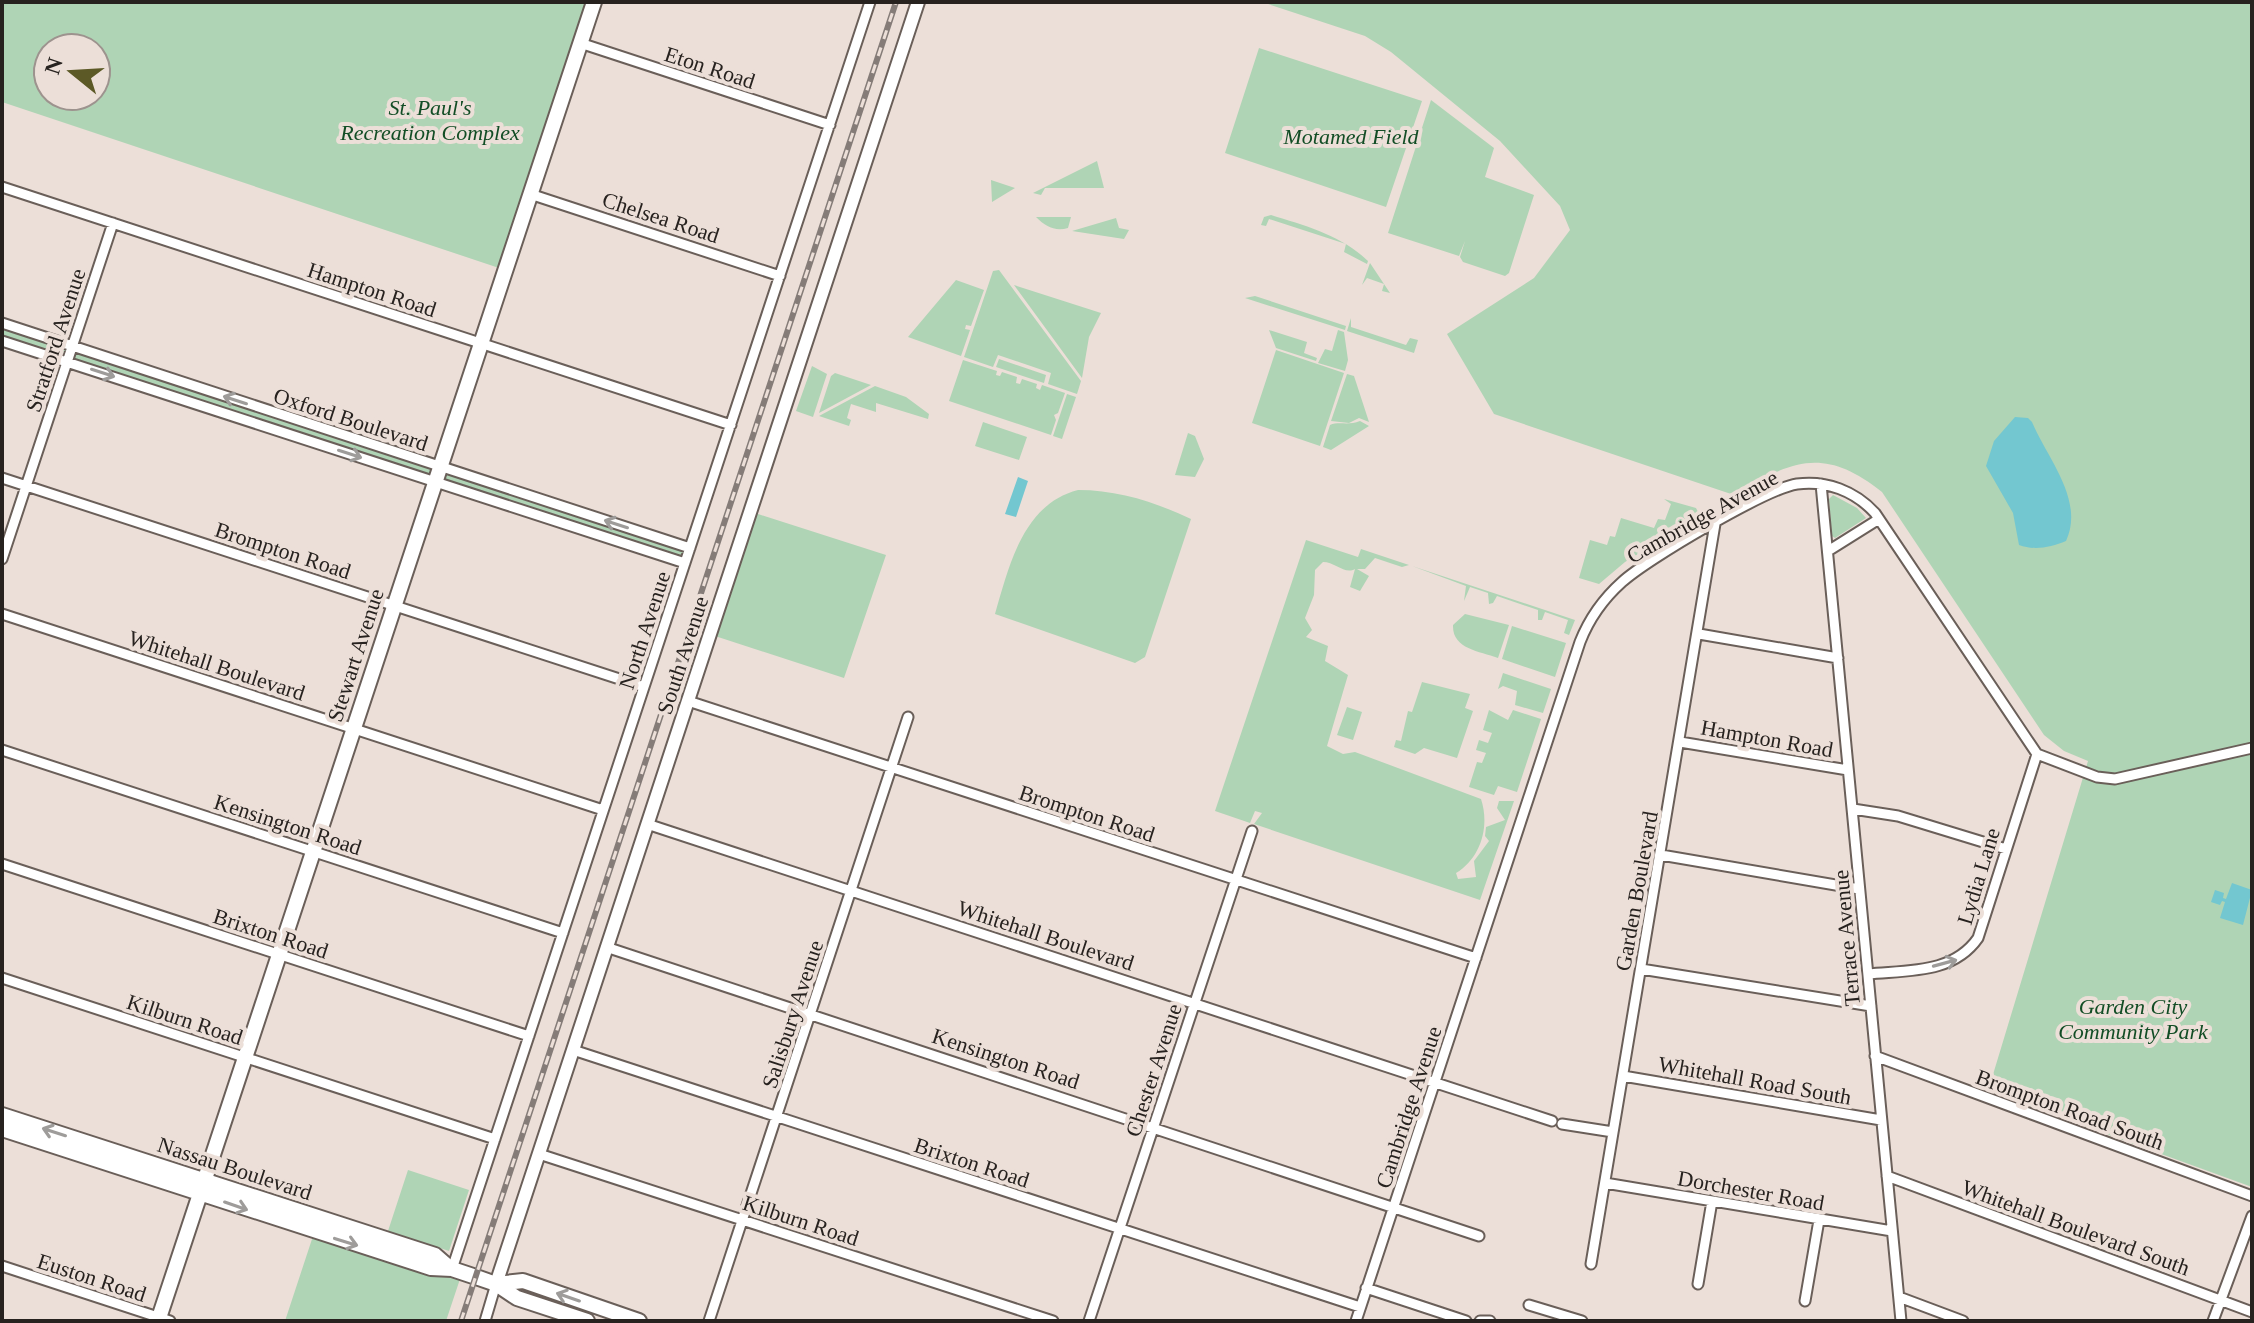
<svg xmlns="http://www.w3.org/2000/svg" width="2254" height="1323" viewBox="0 0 2254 1323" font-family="Georgia,serif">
<rect width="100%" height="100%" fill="#ecdfd8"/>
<path fill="#afd4b5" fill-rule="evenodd" d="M2,2H594L505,270L2,102ZM48,48H96V96H48Z
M1262,2H2252V1187L1988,1091L2088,761L2064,751L2044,735L1882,492C1824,446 1792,460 1734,495L1494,414L1447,334L1534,278L1570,230L1560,206L1500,141L1391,52L1365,36Z
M1259,48L1422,101L1386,207L1225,153Z
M1431,100L1494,148L1485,177L1534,195L1509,273L1505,276L1463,262L1460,257L1465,241L1459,256L1388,233Z
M1097,161L1104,188H1045L1041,195L1033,193Z
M991,180L1015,188L992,202Z
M1271,215C1306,226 1341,235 1368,261L1367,264L1344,252L1346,244L1269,219L1266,226L1261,225L1264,217Z
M1036,217H1071L1068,228C1055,232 1045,226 1036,217Z
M1116,218L1119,228L1129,230L1124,239L1072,231Z
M1370,263L1390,293L1382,291L1384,284L1367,278L1362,285Z
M999,270L1081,381L1077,394L1048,384L1051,373L998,355L993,367L964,357L993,271Z
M956,280L984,290L971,326L966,325L965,329L970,330L961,356L908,337Z
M1014,285L1101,313L1089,337L1082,378Z
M1255,296L1346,326L1345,330L1245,298Z
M1351,318V327L1406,345L1410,338L1418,340L1414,353L1347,331Z
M2,325L688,549L684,561L2,339Z
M1269,330L1307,342L1304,353L1317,358L1316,361L1276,348Z
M1338,330L1344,332L1348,360L1345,371L1318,363L1325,349L1332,351Z
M1276,350L1344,373L1320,446L1252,423Z
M999,359L1046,375L1044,383L996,367Z
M963,360L997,371L996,375L1000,376L1002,372L1017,377L1016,383L1020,384L1022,379L1037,384L1036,388L1040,390L1042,385L1065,393L1058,413L1054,415L1056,420L1051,435L949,401Z
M812,366L827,374L813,417L796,411Z
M835,373L871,385L819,413L831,376Z
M1347,374L1354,376L1369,422L1359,418L1349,423L1331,421Z
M875,386L906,397L929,414L928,419L876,403V412L851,404L847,418L851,420L849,426L819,416Z
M1067,394L1076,397L1062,439L1053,436Z
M1360,421L1369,426L1331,450L1323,447L1330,425C1339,421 1348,426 1360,421Z
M983,422L1027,437L1019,460L975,446Z
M1188,433L1195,436L1204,459L1195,477L1175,475Z
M1078,490C1118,490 1155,502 1191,519L1145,657L1135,663L995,614C1009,566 1023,504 1078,490Z
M1833,495L1857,508L1866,518L1835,538L1832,536L1829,499Z
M1664,499L1696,508L1700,516L1625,562L1599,584L1579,578L1590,540L1607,545L1610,536L1615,537L1621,518L1654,528L1658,519L1665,520L1671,504Z
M755,513L886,555L844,678L715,636Z
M1306,540L1358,557L1361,549L1409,565L1402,567L1375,558L1365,569H1357L1369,576L1360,591L1350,587L1355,569C1345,575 1335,562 1323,562L1315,570L1314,595L1305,618L1312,630L1306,637L1328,646L1325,661L1348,675L1327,746L1343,754L1355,752L1481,799C1490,826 1481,858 1456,873L1458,879L1476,877L1474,861L1489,841L1485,836L1486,827L1505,820L1497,808L1499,801H1514L1480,900L1254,824L1262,813L1255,811L1250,823L1215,811Z
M1412,566L1575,620L1569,635L1564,633L1568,620L1545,612L1542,620H1538V610L1497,596L1493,603L1489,604L1488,593L1470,587L1464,601L1466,586Z
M1465,614L1509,625L1498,658C1479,651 1452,649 1453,625Z
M1512,626L1566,643L1555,677L1502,659Z
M1503,673L1551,689L1543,713L1515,705L1517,691L1503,686L1498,689Z
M1422,682L1470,694L1465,708L1473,711L1457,758L1424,748L1415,754L1394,747L1396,740L1401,741L1408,711L1412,712Z
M1347,707L1362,712L1353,740L1337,735Z
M1489,710L1508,720L1513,710L1541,719L1517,792L1498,786L1494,795L1469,787L1477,762L1482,763L1486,753L1476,750L1479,740L1488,743L1492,733L1483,730Z
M408,1170L469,1190L449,1251L388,1231Z
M314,1233L462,1273L446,1321H285Z"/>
<path fill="#73c7d0" d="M2015,417L2028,418L2032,422C2047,458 2085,500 2066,541C2051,547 2035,551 2019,545L2013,513L1986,466L1994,441Z
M1018,477L1028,481L1016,517L1005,514Z
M2232,883L2252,890L2243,925L2220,918L2225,902L2222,901L2220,905L2211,902L2215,890L2224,893L2223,898L2226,899Z"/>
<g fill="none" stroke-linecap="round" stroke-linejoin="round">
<g stroke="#6a5f59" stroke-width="13">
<path id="minor" d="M580,43L830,125
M2,187L731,425
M530,194L780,276
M2,323L690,548
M2,341L685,563
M2,478L644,687
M1821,484L1901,1321
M1828,551L1879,519
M2,559L113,223
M2,614L603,810
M1699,634L1838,658
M688,701L1476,958
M1680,742L1848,770
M2,750L563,933
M1853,809L1898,816L2006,849
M647,824L1552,1121
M1661,855L1859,889
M2,864L529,1036
M606,947L1479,1236
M1641,969L1871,1006
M1868,974C1908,970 1953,974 1978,938L2037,754
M2,978L495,1139
M573,1050L1360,1307
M1875,1056L2252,1196
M1623,1076L1881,1120
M1562,1124L1613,1132
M539,1154L1053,1321
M1887,1176L2252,1312
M1605,1183L1892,1231
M1591,1264L1715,524
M2,1266L170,1321
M452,1269L870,2
M1698,1284L1712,1201
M1366,1288L1466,1321
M1899,1297L1963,1321
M1805,1301L1819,1220
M1529,1305L1582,1321
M485,1321L496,1284
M709,1321L908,717
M1089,1321L1252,831
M1356,1321L1580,642C1589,619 1603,599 1622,582C1647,559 1766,489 1797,484C1826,480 1855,491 1875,513L2037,754L2097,777L2115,779L2252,748
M1480,1321H1490
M2213,1321L2252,1216"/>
</g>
<g stroke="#6a5f59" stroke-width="16">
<path id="tertiary" d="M496,1284L918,2"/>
</g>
<g stroke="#6a5f59" stroke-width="18">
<path id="secondary" d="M2,1115L435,1255L451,1269
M2,1129L431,1268L452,1269L476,1277L496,1284L517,1298L587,1321
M496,1284L523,1281L639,1321
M158,1321L594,2"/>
</g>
<use href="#minor" stroke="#fff" stroke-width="9"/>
<use href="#tertiary" stroke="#fff" stroke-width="12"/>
<use href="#secondary" stroke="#fff" stroke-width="14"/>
<g stroke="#857c78" stroke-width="6">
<path id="rail" d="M461,1321L896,2"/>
</g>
<use href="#rail" stroke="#ecdfd8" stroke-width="3" stroke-dasharray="9" stroke-linecap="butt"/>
</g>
<defs><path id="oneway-shaft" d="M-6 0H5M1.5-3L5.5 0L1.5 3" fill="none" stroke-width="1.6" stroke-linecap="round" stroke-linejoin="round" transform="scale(2)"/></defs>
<g stroke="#9e9c9a">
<use href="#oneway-shaft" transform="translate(103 373) rotate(18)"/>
<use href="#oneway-shaft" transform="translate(235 400) rotate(-162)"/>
<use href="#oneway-shaft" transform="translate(350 454) rotate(18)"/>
<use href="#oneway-shaft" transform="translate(616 524) rotate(-162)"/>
<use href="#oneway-shaft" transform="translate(1945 963) rotate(-15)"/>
<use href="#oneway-shaft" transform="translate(54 1132) rotate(-162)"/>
<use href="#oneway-shaft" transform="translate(236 1206) rotate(19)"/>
<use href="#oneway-shaft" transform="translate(346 1242) rotate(17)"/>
<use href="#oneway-shaft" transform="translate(568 1297) rotate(-161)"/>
</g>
<g text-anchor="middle" stroke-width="8" stroke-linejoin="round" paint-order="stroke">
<g font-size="22" fill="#27221f" stroke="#ecdfd8">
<text transform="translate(710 67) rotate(18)" y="8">Eton Road</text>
<text transform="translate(661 217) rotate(18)" y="8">Chelsea Road</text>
<text transform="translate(372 289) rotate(18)" y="8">Hampton Road</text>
<text transform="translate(55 340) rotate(-72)" y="8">Stratford Avenue</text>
<text transform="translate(351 419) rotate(18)" y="8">Oxford Boulevard</text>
<text transform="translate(1702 516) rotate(-29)" y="8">Cambridge Avenue</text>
<text transform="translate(283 550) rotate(18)" y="8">Brompton Road</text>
<text transform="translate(644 630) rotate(-72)" y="8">North Avenue</text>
<text transform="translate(355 655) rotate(-72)" y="8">Stewart Avenue</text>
<text transform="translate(682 655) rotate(-72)" y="8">South Avenue</text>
<text transform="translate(217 665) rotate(18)" y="8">Whitehall Boulevard</text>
<text transform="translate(1767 738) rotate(10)" y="8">Hampton Road</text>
<text transform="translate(1087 813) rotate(18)" y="8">Brompton Road</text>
<text transform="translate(288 824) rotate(18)" y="8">Kensington Road</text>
<text transform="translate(1978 876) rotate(-73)" y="8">Lydia Lane</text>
<text transform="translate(1636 891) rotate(-80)" y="8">Garden Boulevard</text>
<text transform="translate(271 933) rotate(18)" y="8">Brixton Road</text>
<text transform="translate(1046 935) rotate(18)" y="8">Whitehall Boulevard</text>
<text transform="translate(1846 938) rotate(-95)" y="8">Terrace Avenue</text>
<text transform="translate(792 1014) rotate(-72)" y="8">Salisbury Avenue</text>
<text transform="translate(185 1019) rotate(18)" y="8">Kilburn Road</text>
<text transform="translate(1006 1058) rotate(18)" y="8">Kensington Road</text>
<text transform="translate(1153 1070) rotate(-72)" y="8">Chester Avenue</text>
<text transform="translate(1755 1080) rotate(10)" y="8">Whitehall Road South</text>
<text transform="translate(1408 1107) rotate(-72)" y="8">Cambridge Avenue</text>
<text transform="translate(2070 1109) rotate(20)" y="8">Brompton Road South</text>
<text transform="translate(972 1162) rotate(18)" y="8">Brixton Road</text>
<text transform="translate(235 1168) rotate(18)" y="8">Nassau Boulevard</text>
<text transform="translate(1751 1190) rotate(10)" y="8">Dorchester Road</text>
<text transform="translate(801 1220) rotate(18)" y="8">Kilburn Road</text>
<text transform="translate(2076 1227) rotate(20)" y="8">Whitehall Boulevard South</text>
<text transform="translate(92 1277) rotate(18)" y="8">Euston Road</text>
</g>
<g font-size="22" font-style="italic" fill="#124d25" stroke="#ecdfd8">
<text x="430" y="115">St. Paul's<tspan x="430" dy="25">Recreation Complex</tspan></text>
<text x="1351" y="144">Motamed Field</text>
<text x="2133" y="1014">Garden City<tspan x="2133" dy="25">Community Park</tspan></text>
</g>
</g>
<rect width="2254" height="1323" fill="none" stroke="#27221f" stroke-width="8"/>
<g transform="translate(72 72) rotate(288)"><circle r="38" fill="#ecdfd8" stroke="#9d938e" stroke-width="2"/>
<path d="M0-6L14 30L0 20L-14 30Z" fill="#5c5926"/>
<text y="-12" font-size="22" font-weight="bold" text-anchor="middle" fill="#27221f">N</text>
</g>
</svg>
